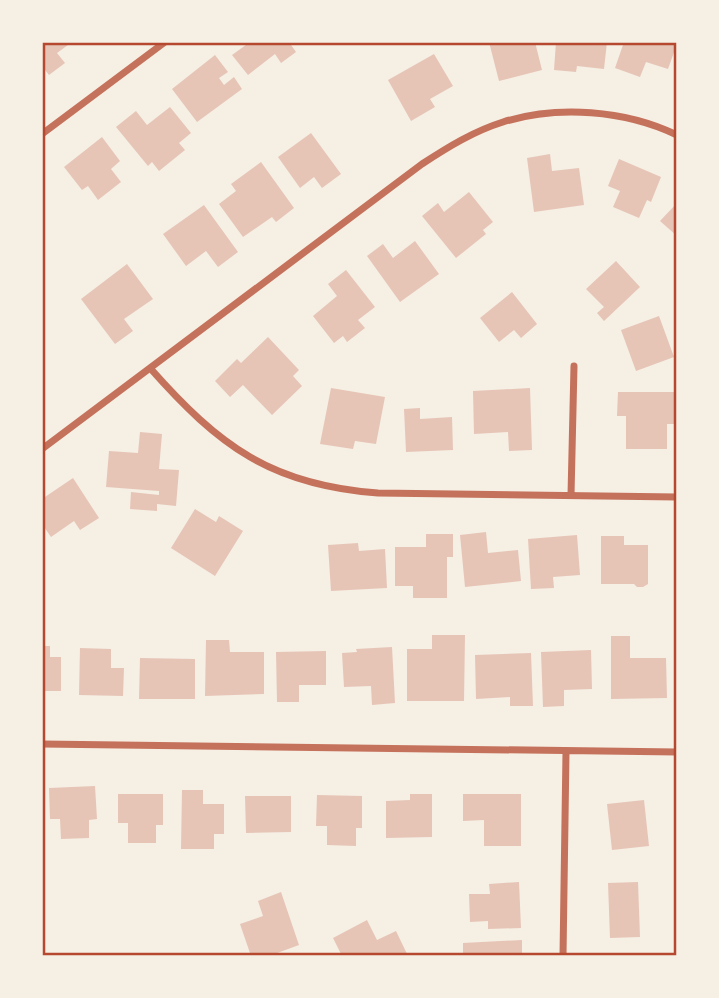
<svg xmlns="http://www.w3.org/2000/svg" width="719" height="998" viewBox="0 0 719 998" font-family="Merriweather,serif">
<rect width="100%" height="100%" fill="#f6efe4"/>
<path fill="#e6c5b7" d="M42,42H72L57,53L65,63L49,75L42,66Z
M250,42H289L296,52L281,63L275,54L248,75L232,55Z
M489,42H535L542,70L499,81Z
M556,42H607L604,69L577,66L576,72L554,70Z
M624,42H677V44L668,69L646,62L640,77L615,68Z
M434,54L453,86L430,99L435,107L411,121L388,80Z
M215,55L228,72L219,78L224,85L234,77L242,89L197,122L172,89Z
M170,107L191,133L179,143L185,150L159,171L152,162L148,166L116,127L136,111L147,125Z
M311,133L341,174L322,188L314,177L300,188L278,157Z
M102,137L120,161L111,169L121,182L98,200L88,186L82,190L64,167Z
M550,154L552,171L579,168L584,205L534,212L527,158Z
M619,159L661,177L651,202L647,200L639,218L613,207L620,191L608,186Z
M261,162L294,208L276,222L272,217L243,237L219,204L236,191L231,184Z
M469,192L493,222L483,230L486,234L456,258L422,216L438,203L444,212Z
M677,203V236L660,221Z
M204,205L238,252L218,267L206,251L186,266L163,234Z
M415,241L439,274L400,302L367,256L383,244L393,258Z
M616,261L640,287L604,321L597,313L604,307L586,289Z
M127,264L153,299L124,319L133,331L115,344L81,299Z
M346,270L375,307L358,320L365,328L347,342L343,336L334,343L313,316L337,296L328,284Z
M512,292L537,324L521,338L514,330L499,342L480,318Z
M659,316L674,357L636,371L621,330Z
M268,337L299,370L293,376L302,386L272,415L243,385L230,397L215,381L237,359L241,363Z
M331,388L385,397L376,444L355,441L353,449L320,444Z
M530,388L532,450L509,451L508,432L474,434L473,391Z
M618,392H677L676,424H667V449H626V416H617Z
M420,408V419L452,417L453,450L406,452L404,409Z
M140,432L162,434L159,469L179,470L176,506L157,504V511L130,509L131,492L159,495V491L106,487L109,451L138,453Z
M73,478L99,518L80,530L74,521L51,537L42,524V499Z
M195,509L216,522L219,516L243,531L215,576L171,548Z
M486,532L488,553L518,550L521,581L465,587L460,535Z
M426,534H453V557H447V598H413V586H395V547H426Z
M577,535L580,575L553,577L554,588L531,589L528,539Z
M601,536H624V545H648V584L643,587H637L634,584H601Z
M358,543L359,551L385,549L387,588L331,591L328,545Z
M432,635H465L464,701H407V649H432Z
M611,636H630V658H666L667,698L611,699Z
M206,640H229L230,652H264V694L205,696Z
M42,646H50V657H61V691H42Z
M392,647L395,703L372,705L371,686L344,687L342,653L357,652L356,649Z
M80,648L111,649V668H124L123,696L79,695Z
M591,650L592,689L564,690V706L543,707L541,652Z
M326,651V685H299V702H277L276,652Z
M531,653L533,706H510V697L476,699L475,655Z
M140,658L195,659V699H139Z
M95,786L97,819L89,820V838L61,839L60,819H50L49,788Z
M182,790H203V804H224V834H214V849H181Z
M118,794H163V825H156V843H128V823H118Z
M410,794H432V837L386,838V801L410,800Z
M463,794H521V846H484V820L463,821Z
M317,795L362,796V828H356V846L327,845V826H316Z
M245,796H291V832L246,833Z
M644,800L649,846L612,850L607,804Z
M519,882L521,928L488,929V921L470,922L469,894H490L489,884Z
M638,882L640,937L610,938L608,883Z
M281,892L299,945L269,956H251L240,924L263,916L258,901Z
M367,920L377,940L396,931L408,956H342L333,938Z
M522,940V956H463V943Z"/>
<g fill="none" stroke-linecap="round" stroke-linejoin="round">
<path stroke="#c5725c" stroke-width="7" d="M42,134L165,42
M150,368C219,446 271,485 378,493L677,497
M42,449L422,164C448,147 474,131 503,122C558,105 625,110 677,135
M571,495L574,366
M42,744L677,752
M563,956L566,752"/>
</g>
<rect width="719" height="998" fill="none" stroke="#f6efe4" stroke-width="88"/>
<rect x="44" y="44" width="631" height="910" fill="none" stroke="#b5482f" stroke-width="2.5"/>
</svg>
